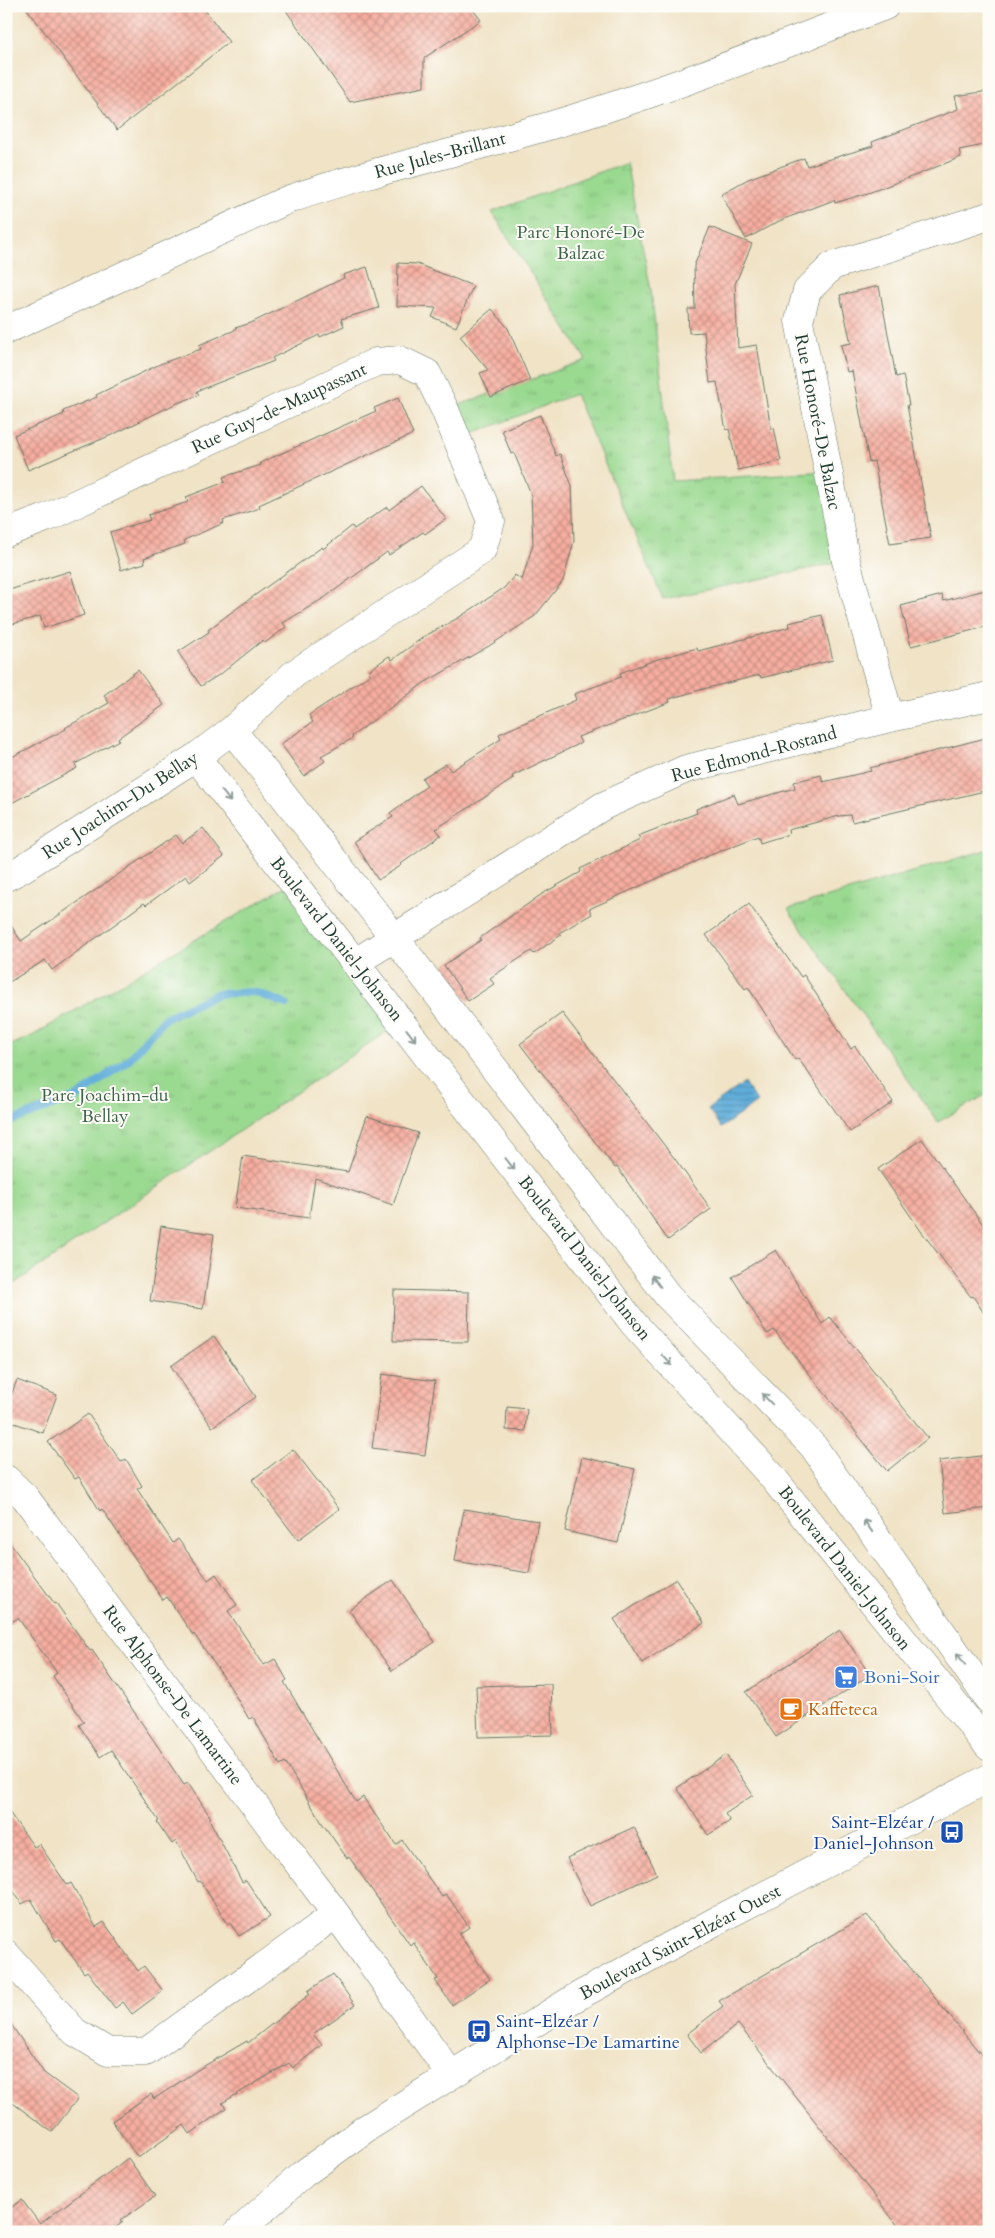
<svg xmlns="http://www.w3.org/2000/svg" width="995" height="2238" viewBox="0 0 995 2238" font-family="Cardo,serif">
<defs>
<pattern id="park-tufts" width="24" height="20" patternUnits="userSpaceOnUse" patternTransform="scale(1.25)"><rect width="24" height="20" fill="#9ad990"/><path d="M3 7l-1-3M5 7V3M7 7l1-3M15 17l-1-3M17 17v-4M19 17l1-3" fill="none" stroke="#84bb7d"/></pattern>
<pattern id="water-rules" width="6" height="5" patternUnits="userSpaceOnUse" patternTransform="scale(1.25)"><rect width="6" height="5" fill="#61adda"/><path d="M0 2.5h6" fill="none" stroke="#4f8eb2"/></pattern>
<pattern id="building-cross-hatch" width="8" height="8" patternUnits="userSpaceOnUse" patternTransform="scale(1.25)"><rect width="8" height="8" fill="#f7aea0"/><path d="M0 0l8 8M0 8l8-8" fill="none" stroke="#c78f83"/></pattern>
</defs>
<rect width="100%" height="100%" fill="#fdfcf7"/>
<filter id="ink" filterUnits="userSpaceOnUse"><feTurbulence type="fractalNoise" baseFrequency=".02" numOctaves="2"/><feDisplacementMap in="SourceGraphic" scale="10" xChannelSelector="R" yChannelSelector="G"/><feConvolveMatrix kernelMatrix="1 2 1 2 8 2 1 2 1" color-interpolation-filters="sRGB"/></filter>
<filter id="wash" filterUnits="userSpaceOnUse"><feTurbulence type="fractalNoise" baseFrequency=".0096" numOctaves="4" result="noise"/><feDisplacementMap in="SourceGraphic" scale="20" xChannelSelector="R" yChannelSelector="G"/><feGaussianBlur stdDeviation="1.12" result="paint"/><feColorMatrix in="noise" values="0 0 0 0 0 0 0 0 0 0 0 0 0 0 0 0 0 1.4 0 .05"/><feComposite in="paint" operator="in"/></filter>
<g filter="url(#wash)">
<rect width="100%" height="100%" fill="#f0e3c6"/>
<path fill="url(#park-tufts)" stroke="#5c8b62" d="M626,162L651,290L673,481L828,471L846,561L663,599L575,394L457,440L445,410L586,360L492,212Z
M989,849V1093L938,1122L788,909Z
M293,882L401,1022L6,1289V1047L32,1036Z"/>
<path fill="url(#water-rules)" stroke="#407587" d="M744,1083L757,1102L721,1128L708,1109Z"/>
<g fill="none" stroke-linecap="round" stroke-linejoin="round">
<path stroke="#61adda" stroke-width="8" d="M6,1123L79,1096L129,1059L165,1018L217,994L254,992L286,1004"/>
</g>
<g id="blocks">
<path fill="url(#building-cross-hatch)" d="M25,6H202L229,42L117,130Z
M283,6H470L481,20L424,58V87L350,102Z
M989,91V144L959,150L961,157L919,174L868,193L835,203L834,200L779,221L746,239L721,194L748,179L804,158L807,166L873,146L872,142L958,109L955,96Z
M710,227L752,244L735,284L738,348L757,345L771,429L774,428L781,461L738,470L729,429L726,430L717,382L710,383L704,332L689,333L688,309H695L694,266Z
M398,263L417,264L473,286L456,327L432,317L436,308L397,306Z
M367,267L379,308L341,319L344,326L320,337L319,335L272,358L274,361L197,391L199,395L175,404L114,434L28,470L14,435L64,414L63,411L97,397L96,395L160,364L201,349L199,345L235,330V328L251,323L344,278L343,275Z
M879,286L896,377L903,375L909,405H907L931,538L890,544L874,461L869,462L852,371L847,372L841,345L851,343L840,295Z
M492,309L508,328L530,380L491,397L480,373L488,370L460,336Z
M398,398L413,434L259,505L260,508L223,520L224,523L184,540L185,544L144,558L145,563L121,570L110,532L150,520L148,515L188,502L186,497L225,482L223,477L261,465L260,463L376,411L374,408Z
M540,415L556,456L560,454L572,486L574,541L563,581L535,616L489,646L424,683L352,736L353,738L321,756L325,761L304,776L281,744L313,722L309,715L371,674L368,671L389,656L392,660L425,636L458,618L504,588L515,575L522,580L533,544L531,494L514,453L511,454L502,430Z
M421,486L446,519L425,534L423,532L389,555L387,552L324,598L283,623L286,627L265,643L263,640L222,673L201,686L178,652L209,632L208,630L229,614L322,547L323,549L352,526L354,529L387,507L389,510Z
M70,571L84,615L44,628L40,616L6,626V591Z
M989,589V626L911,646L901,606L942,595L943,601Z
M822,615L833,660L761,678L760,675L703,689L669,699L670,702L578,737L581,743L512,776L513,779L436,829L441,835L401,864L402,865L378,880L354,841L393,817L390,813L427,786L422,778L446,764L451,771L501,739L499,734L576,700L574,694L621,677L620,673L655,660L697,648L698,651L790,627L789,623Z
M138,670L164,705L118,738L119,740L75,764L77,768L6,806V760L66,729L65,728L109,703L104,695Z
M989,737V790L852,822L850,815L839,816L788,830L789,834L760,843L758,836L703,858L589,909L592,914L559,933L561,935L534,954L531,951L490,978L494,984L468,1001L444,965L481,940L480,938L542,894L581,872L580,869L640,840L638,836L697,813L696,809L734,794L738,804L795,788L794,782L821,775L823,782L871,771L870,768Z
M203,828L224,856L190,882L186,876L146,905L144,903L52,970L45,960L6,984V918L21,941L176,835L182,843Z
M749,904L801,977L804,975L851,1049L855,1046L893,1102L850,1132L798,1058L795,1060L748,987L745,989L706,935Z
M562,1013L675,1159L711,1209L668,1240L617,1167L615,1168L520,1044Z
M367,1116L418,1133L393,1205L315,1178L309,1218L235,1208L243,1156L348,1172Z
M922,1139L989,1233V1321L973,1296L971,1297L921,1231L878,1169Z
M161,1226L214,1234L203,1309L150,1301Z
M776,1250L822,1324L830,1317L928,1438L887,1471L774,1330L767,1334L732,1277Z
M394,1290L469,1292L468,1342L393,1341Z
M214,1336L256,1397L212,1427L171,1366Z
M382,1374L435,1381L425,1455L372,1448Z
M17,1380L57,1395L43,1433L6,1420V1408Z
M507,1407L527,1409L525,1431L506,1430Z
M88,1414L121,1462L126,1459L142,1486L137,1489L173,1543L178,1539L208,1580L216,1574L237,1605L228,1611L264,1665L275,1659L287,1680L284,1682L356,1802L363,1797L396,1845L402,1840L442,1897L446,1894L469,1927L459,1934L490,1979L452,2005L435,1980L438,1979L413,1942L410,1945L349,1857L347,1858L322,1823L285,1762L280,1765L253,1717L249,1719L229,1685L194,1634L193,1635L167,1597L163,1600L102,1509L100,1511L79,1477L75,1479L48,1442Z
M293,1449L339,1509L298,1540L252,1480Z
M989,1455V1508L945,1513L939,1461Z
M582,1457L635,1469L618,1543L565,1531Z
M464,1509L538,1521L529,1573L455,1561Z
M6,1538L55,1604L56,1603L90,1651L92,1650L184,1785L188,1783L211,1818L209,1819L242,1882L246,1880L270,1917L239,1936L230,1923L228,1924L200,1881L198,1882L176,1841L172,1844L157,1822L159,1821L111,1750L100,1757L79,1725L84,1722L53,1676L57,1673L18,1618L6,1626Z
M676,1579L704,1623L642,1663L614,1619Z
M393,1580L435,1642L392,1671L349,1610Z
M840,1630L870,1675L776,1737L746,1692Z
M551,1684L553,1735L478,1737L476,1686Z
M726,1755L753,1795L725,1814L730,1821L708,1835L677,1788Z
M6,1808L34,1847L39,1844L67,1885L71,1883L96,1927L104,1922L138,1971L144,1966L163,1991L132,2014L123,2002L115,2008L87,1971L84,1973L60,1939L56,1941L31,1899L22,1904L6,1880Z
M634,1827L657,1874L590,1906L567,1858Z
M867,1915L989,2064V2225L980,2232H903L738,2024L701,2053L687,2034L723,2006L719,2001Z
M333,1974L355,2005L313,2034L322,2045L293,2068L289,2063L222,2103L226,2108L190,2134L184,2125L138,2158L112,2121L151,2094L154,2099L199,2069L247,2041L248,2043L310,1994L308,1991Z
M6,2017L44,2073L78,2098L52,2132L6,2098Z
M128,2158L155,2196L121,2220L123,2222L110,2232H6V2211L22,2200L40,2224Z"/>
</g>
</g>
<g filter="url(#ink)">
<use href="#blocks" fill-opacity="0" stroke="#687767" stroke-width="1"/>
<g fill="none" stroke-linecap="round" stroke-linejoin="round">
<g stroke="#687767" stroke-width="29">
<path id="minor" d="M6,330L287,200C382,167 480,148 575,118C680,86 782,45 885,6
M6,533L46,518L376,362L400,360L427,373L445,410L491,521L482,550L294,674L232,730L196,757L20,870L6,877
M890,718L846,561L799,321L807,291L832,266L989,216
M232,730L394,937L668,1296L813,1446L989,1700
M196,757L634,1324L770,1474L989,1747
M356,962L603,806L686,769L890,718L989,696
M6,1479L25,1497L336,1914L451,2075
M6,1954L75,2032L108,2052H146L336,1914
M238,2232L303,2174L365,2129L573,1999L714,1922L989,1778"/>
</g>
<use href="#minor" stroke="#fff" stroke-width="28"/>
</g>
<defs><path id="oneway-shaft" d="M-6 0H5M1.5-3L5.5 0L1.5 3" fill="none" stroke-width="1.6" stroke-linecap="round" stroke-linejoin="round" transform="scale(1.25)"/></defs>
<g stroke="#8f9e9a">
<use href="#oneway-shaft" transform="translate(226 796) rotate(52)"/>
<use href="#oneway-shaft" transform="translate(411 1035) rotate(52)"/>
<use href="#oneway-shaft" transform="translate(510 1164) rotate(52)"/>
<use href="#oneway-shaft" transform="translate(656 1281) rotate(-127)"/>
<use href="#oneway-shaft" transform="translate(667 1360) rotate(48)"/>
<use href="#oneway-shaft" transform="translate(767 1399) rotate(-134)"/>
<use href="#oneway-shaft" transform="translate(868 1526) rotate(-125)"/>
<use href="#oneway-shaft" transform="translate(961 1659) rotate(-125)"/>
</g>
</g>
<defs>
<g id="supermarket-square" transform="scale(1.25)"><rect x="-9" y="-9" width="18" height="18" rx="4" fill="#3f7fe0" stroke="#fdfcf7"/><path d="M-6-5.5h2.5l.6 2H6L4.5 2H-2.5L-4.4-4H-6ZM-1.5 3.2a1.3 1.3 0 1 0 .1 0ZM3 3.2a1.3 1.3 0 1 0 .1 0Z" fill="#fff"/></g>
<g id="cafe-square" transform="scale(1.25)"><rect x="-9" y="-9" width="18" height="18" rx="4" fill="#e8710a" stroke="#fdfcf7"/><path d="M-5.5-4.5H6V0H3Q3 3.5 0 3.5H-2.5Q-5.5 3.5-5.5 0ZM3-3.2v2h1.7v-2ZM-6 4.5H4V6H-6Z" fill="#fff"/></g>
<g id="bus-square" transform="scale(1.25)"><rect x="-9" y="-9" width="18" height="18" rx="4" fill="#1a4fb4" stroke="#fdfcf7"/><path d="M-5-6H5V4H4V6H2V4H-2V6H-4V4H-5ZM-3.5-4V0h7V-4ZM-3.5 1.2v1.5H-2V1.2ZM2 1.2v1.5H3.5V1.2Z" fill="#fff"/></g>
</defs>
<g fill-rule="evenodd">
<use href="#supermarket-square" x="846" y="1677"/>
<use href="#cafe-square" x="791" y="1709"/>
<use href="#bus-square" x="952" y="1832"/>
<use href="#bus-square" x="479" y="2031"/>
</g>
<g text-anchor="middle" stroke-width="4" stroke-linejoin="round" paint-order="stroke">
<g font-size="18" fill="#1f3d34" stroke="#fdfcf7">
<text transform="translate(440 155) rotate(-15)" y="6">Rue Jules-Brillant</text>
<text transform="translate(279 408) rotate(-25)" y="6">Rue Guy-de-Maupassant</text>
<text transform="translate(818 422) rotate(79)" y="6">Rue Honoré-De Balzac</text>
<text transform="translate(754 754) rotate(-15)" y="6">Rue Edmond-Rostand</text>
<text transform="translate(120 805) rotate(-33)" y="6">Rue Joachim-Du Bellay</text>
<text transform="translate(337 939) rotate(52)" y="6">Boulevard Daniel-Johnson</text>
<text transform="translate(585 1258) rotate(52)" y="6">Boulevard Daniel-Johnson</text>
<text transform="translate(845 1568) rotate(52)" y="6">Boulevard Daniel-Johnson</text>
<text transform="translate(173 1695) rotate(53)" y="6">Rue Alphonse-De Lamartine</text>
<text transform="translate(680 1942) rotate(-28)" y="6">Boulevard Saint-Elzéar Ouest</text>
</g>
<g font-size="18" fill="#3e644b" stroke="#fdfcf7">
<text x="581" y="238">Parc Honoré-De<tspan x="581" dy="21">Balzac</tspan></text>
<text x="105" y="1101">Parc Joachim-du<tspan x="105" dy="21">Bellay</tspan></text>
</g>
<g font-size="18" fill="#366cbe" stroke="#fdfcf7" text-anchor="start">
<text x="864" y="1683">Boni-Soir</text>
</g>
<g font-size="18" fill="#c56008" stroke="#fdfcf7" text-anchor="start">
<text x="808" y="1715">Kaffeteca</text>
</g>
<g font-size="18" fill="#164399" stroke="#fdfcf7" text-anchor="end">
<text x="934" y="1828">Saint-Elzéar /<tspan x="934" dy="21">Daniel-Johnson</tspan></text>
<text x="496" y="2027" text-anchor="start">Saint-Elzéar /<tspan x="496" dy="21">Alphonse-De Lamartine</tspan></text>
</g>
</g>
<rect width="995" height="2238" fill="none" stroke="#fdfcf7" stroke-width="25"/>
</svg>
